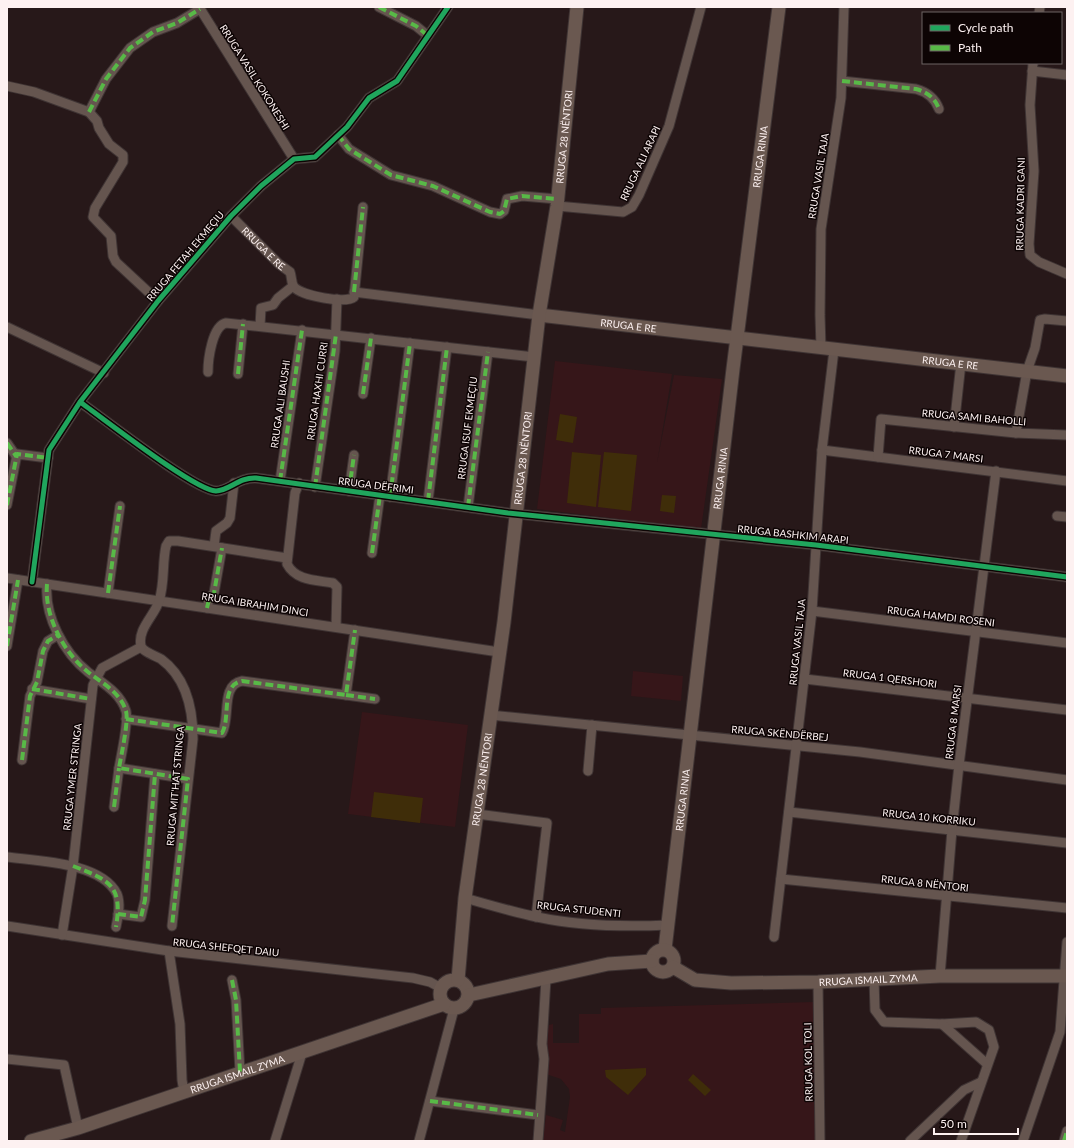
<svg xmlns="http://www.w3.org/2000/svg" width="1074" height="1148" viewBox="0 0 1074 1148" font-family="Lato,sans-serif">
<rect width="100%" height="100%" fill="#271819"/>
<path fill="#361619" d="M555,361L672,374L657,463L674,375L722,379L701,529L537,509Z
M633,671L683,676L681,701L631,696Z
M362,712L468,725L455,827L348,814Z
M814,1002L817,1141H543L546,1115L563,1120L560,1130L565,1132L570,1097L569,1089L561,1079L543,1073L545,1039L549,1025L553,1024V1043H579V1014H601V1008Z"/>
<path fill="#3f2d09" d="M560,414L577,417L573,443L556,440Z
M572,452L601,455L596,507L567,503Z
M604,452L637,455L631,511L598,507Z
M662,495L676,496L674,513L660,511Z
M374,792L423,798L420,823L371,817Z
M646,1068V1075L628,1095L606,1077L605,1070Z
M693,1074L711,1090L705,1096L688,1080Z"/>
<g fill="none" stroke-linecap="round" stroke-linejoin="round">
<g stroke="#3f3434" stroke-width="11">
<g id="street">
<path d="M199,7L294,159"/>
<path d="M379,7L416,26L427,35"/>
<path d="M1039,13L1040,7"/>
<path d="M1033,63L1030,105L1034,171L1029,244L1030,255L1039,262L1067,274"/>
<path d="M1032,71L1067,75"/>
<path d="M842,81L916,89C927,92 935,98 939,109"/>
<path d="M7,86L34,92L89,112L97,121L99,128L109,144L123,155V162L95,208L93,217L111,236L113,256L116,262L158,301"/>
<path d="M89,112L106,79L130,48L153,32L177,23L200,9"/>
<path d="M338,135L349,149L391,175L433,186L490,212L500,214L504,211L507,199L522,196L557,199"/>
<path d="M557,206L623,212L632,207L639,195L669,126L701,7"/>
<path id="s1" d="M231,216L279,264L290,272C292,277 291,283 294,287C302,296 346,304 354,297L363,207"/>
<path d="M354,292L539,315"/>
<path d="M260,326L261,308L273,305L278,298L293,286"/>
<path d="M7,327L104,373"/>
<path d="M821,348L820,315L821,229L841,98L844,7"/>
<path d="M208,372C208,360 212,326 226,323L534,357"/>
<path d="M238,374L243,324"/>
<path d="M363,394L371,338"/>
<path d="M80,402C103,418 194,490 216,491C229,491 239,477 256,478L508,513L816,545L1067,577"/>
<path d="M954,427L961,363"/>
<path d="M1016,433L1027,371L1035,348L1040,320L1045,319L1067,321"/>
<path d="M7,443L16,456"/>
<path d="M822,450L1067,481"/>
<path d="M878,457L881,419L1016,433L1066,435"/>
<path d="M280,481L302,330"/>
<path d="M299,483L295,493L287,564C296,581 316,580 333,583L337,587L336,627"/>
<path d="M315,487L335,351L337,299"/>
<path d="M349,491L354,455"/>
<path d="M390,497L410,343"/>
<path d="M428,501L447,347"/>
<path d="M7,505L17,454L48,458"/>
<path d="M468,507L488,352"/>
<path d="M1057,516L1067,517"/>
<path d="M214,546L216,531L227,523L230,518L234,483"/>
<path d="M372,553L380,495"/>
<path d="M7,578L499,652"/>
<path d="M32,582L49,450L80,402L158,301L231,216L261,186L294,159L315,157L347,127L369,98L397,81L448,7"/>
<path d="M47,584C44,616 64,653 88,672C102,683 120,692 126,711C129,721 121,756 119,768L188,779"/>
<path d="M108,593L120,506"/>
<path d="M207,608L209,599L214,593L222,548"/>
<path d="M812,611L1067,643"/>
<path d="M7,646L18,580"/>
<path d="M805,679L1067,710"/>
<path d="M32,689L91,699"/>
<path d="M346,695L375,699"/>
<path d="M490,715L860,752L1067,780"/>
<path d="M126,719L222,733C231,718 220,685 242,681L346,695L355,630"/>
<path d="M22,760L30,696L37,682L43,651L48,641L58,635"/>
<path d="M588,771L592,725"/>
<path d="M114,807L119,768"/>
<path d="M789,812L1067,843"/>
<path d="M477,814L547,823L536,917"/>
<path d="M7,857C37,861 101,862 117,894C121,904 118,917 116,927"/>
<path d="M781,879L1067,908"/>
<path d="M465,898C489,905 513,912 537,917C579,926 625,927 668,925"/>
<path d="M118,914L141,917L145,900L155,774"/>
<path d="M7,926L169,951L413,978L430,982L441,988"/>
<path d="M172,926L193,739C193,709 187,678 161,659C156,656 143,652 141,646C137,629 155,615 159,601C165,583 162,563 166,546L169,541H178L287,558"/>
<path d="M62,935L73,866L93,685L102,668L141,647"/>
<path d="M774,937L812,611L822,450L834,350"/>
<path d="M169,951L180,1024L182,1080L184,1092"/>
<path d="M940,976L952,830L959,765L996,471"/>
<path d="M874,979L875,1010L884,1022L942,1024L976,1022L989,1030L994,1047L961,1141"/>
<path d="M232,980L236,1000L240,1072"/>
<path d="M818,982L820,1141"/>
<path d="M942,1024L987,1064"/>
<path d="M7,1059L64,1065L78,1128"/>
<path d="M430,1101L538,1115"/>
<path d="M275,1141L302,1053"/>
<path d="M419,1141L454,1009"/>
<path d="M538,1141L544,1059L542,1044L546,979"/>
<path d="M910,1141L964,1090L981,1082"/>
<path d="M1023,1141L1060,1032L1067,942"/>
<path d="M1064,1141L1067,1131"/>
</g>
</g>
<g stroke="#3f3434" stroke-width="15">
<g id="secondary">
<path id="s2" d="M539,315L1067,376"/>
<path id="s3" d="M665,949L733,369L779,7"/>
<circle cx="663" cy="961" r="11"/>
<path id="s4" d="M673,967L695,980L731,983L818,982L940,976H1067"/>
<circle cx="454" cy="994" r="14"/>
<path id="s5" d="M458,980L465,898L504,622L539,315L557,206L577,7"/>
<path d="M469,995L608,964L652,961"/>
<path id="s6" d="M31,1141L78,1128L444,1004"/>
</g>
</g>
<use href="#street" stroke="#65554f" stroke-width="9"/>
<use href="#secondary" stroke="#6a5850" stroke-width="13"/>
<path stroke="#58b947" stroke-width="4" stroke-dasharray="8 4" stroke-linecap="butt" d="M379,7L416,26L427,35
M842,81L916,89C927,92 935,98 939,109
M89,112L106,79L130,48L153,32L177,23L200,9
M338,135L349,149L391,175L433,186L490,212L500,214L504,211L507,199L522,196L557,199
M354,292L363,207
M238,374L243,324
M363,394L371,338
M7,443L16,456
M280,481L302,330
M315,487L336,334
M349,491L354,455
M390,497L410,343
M428,501L447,347
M7,505L17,454L48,458
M468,507L488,352
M372,553L380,495
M47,584C44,616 64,653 88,672C102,683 120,692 126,711C129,721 121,756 119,768L188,779L172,926
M108,593L120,506
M207,608L209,599L214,593L222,548
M7,646L18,580
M32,689L91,699
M346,695L375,699
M126,719L222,733C231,718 220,685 242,681L346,695L355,630
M22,760L30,696L37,682L43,651L48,641L58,635
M114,807L119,768
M73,866C109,880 123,885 116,927
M118,914L141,917L145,900L155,774
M232,980L236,1000L240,1072
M430,1101L538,1115
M1064,1141L1067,1131"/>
<g stroke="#0d0404" stroke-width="8">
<path id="cycleway" d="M80,402C103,418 194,490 216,491C229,491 239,477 256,478L508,513L816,545L1067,577
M32,582L49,450L80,402L158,301L231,216L261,186L294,159L315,157L347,127L369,98L397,81L448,7"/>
</g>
<use href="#cycleway" stroke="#20a55d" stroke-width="5"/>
</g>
<g text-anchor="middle" stroke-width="3" stroke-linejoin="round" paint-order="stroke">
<g font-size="10" fill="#fdf1f1" stroke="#0d0404">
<text transform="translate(255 77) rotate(58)" y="4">RRUGA VASIL KOKONESHI</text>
<text dy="4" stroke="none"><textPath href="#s5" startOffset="850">RRUGA 28 NËNTORI</textPath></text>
<text dy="4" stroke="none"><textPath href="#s3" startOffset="798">RRUGA RINIA</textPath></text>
<text transform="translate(640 163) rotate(-65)" y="4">RRUGA ALI ARAPI</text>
<text transform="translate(818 176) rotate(-81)" y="4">RRUGA VASIL TAJA</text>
<text transform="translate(1020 204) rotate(-89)" y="4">RRUGA KADRI GANI</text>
<text dy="4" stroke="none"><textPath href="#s1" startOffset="46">RRUGA E RE</textPath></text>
<text transform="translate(185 256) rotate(-50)" y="4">RRUGA FETAH EKMEÇIU</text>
<text dy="4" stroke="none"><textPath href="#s2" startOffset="90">RRUGA E RE</textPath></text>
<text dy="4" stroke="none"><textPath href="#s2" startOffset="414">RRUGA E RE</textPath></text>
<text transform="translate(317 391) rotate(-82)" y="4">RRUGA HAXHI CURRI</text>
<text transform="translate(280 404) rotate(-82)" y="4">RRUGA ALI BAUSHI</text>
<text transform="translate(974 417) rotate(5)" y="4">RRUGA SAMI BAHOLLI</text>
<text transform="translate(467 428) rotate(-83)" y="4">RRUGA ISUF EKMEÇIU</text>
<text transform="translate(946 454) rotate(7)" y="4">RRUGA 7 MARSI</text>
<text dy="4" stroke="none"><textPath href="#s5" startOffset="526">RRUGA 28 NËNTORI</textPath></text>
<text dy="4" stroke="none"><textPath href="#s3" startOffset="474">RRUGA RINIA</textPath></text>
<text transform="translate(376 485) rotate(7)" y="4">RRUGA DËFRIMI</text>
<text transform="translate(793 534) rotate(6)" y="4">RRUGA BASHKIM ARAPI</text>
<text transform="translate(255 604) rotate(9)" y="4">RRUGA IBRAHIM DINCI</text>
<text transform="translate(941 616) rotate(7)" y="4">RRUGA HAMDI ROSENI</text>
<text transform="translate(797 642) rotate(-84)" y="4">RRUGA VASIL TAJA</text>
<text transform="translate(890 678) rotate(7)" y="4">RRUGA 1 QERSHORI</text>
<text transform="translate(953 722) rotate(-83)" y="4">RRUGA 8 MARSI</text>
<text transform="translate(780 733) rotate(5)" y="4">RRUGA SKËNDËRBEJ</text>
<text transform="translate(72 777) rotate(-84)" y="4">RRUGA YMER STRINGA</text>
<text dy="4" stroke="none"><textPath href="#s5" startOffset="202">RRUGA 28 NËNTORI</textPath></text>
<text transform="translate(175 786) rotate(-85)" y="4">RRUGA MIT'HAT STRINGA</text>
<text dy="4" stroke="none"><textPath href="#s3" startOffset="150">RRUGA RINIA</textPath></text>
<text transform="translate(929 817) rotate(6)" y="4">RRUGA 10 KORRIKU</text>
<text transform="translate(925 883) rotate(6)" y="4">RRUGA 8 NËNTORI</text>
<text transform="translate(579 909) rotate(6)" y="4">RRUGA STUDENTI</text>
<text transform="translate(226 947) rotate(6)" y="4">RRUGA SHEFQET DAIU</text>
<text dy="4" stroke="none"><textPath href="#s4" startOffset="199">RRUGA ISMAIL ZYMA</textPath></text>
<text transform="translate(808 1062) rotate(-91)" y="4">RRUGA KOL TOLI</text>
<text dy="4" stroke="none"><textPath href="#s6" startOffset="217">RRUGA ISMAIL ZYMA</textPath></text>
</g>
</g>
<rect width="1074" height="1148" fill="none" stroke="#fdf1f1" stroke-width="16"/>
<rect x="922" y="12" width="140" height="52" fill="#0d0404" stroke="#6d6363"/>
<rect x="930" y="25" width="20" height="6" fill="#20a55d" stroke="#6d6363"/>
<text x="958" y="32" font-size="12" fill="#fdf1f1">Cycle path</text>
<rect x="930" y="45" width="20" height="6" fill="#58b947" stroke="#6d6363"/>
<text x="958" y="52" font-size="12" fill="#fdf1f1">Path</text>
<path d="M934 1128v6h84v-6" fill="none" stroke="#fdf1f1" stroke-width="2"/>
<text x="940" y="1128" font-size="12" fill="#fdf1f1" stroke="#0d0404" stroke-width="3" paint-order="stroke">50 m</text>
</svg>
